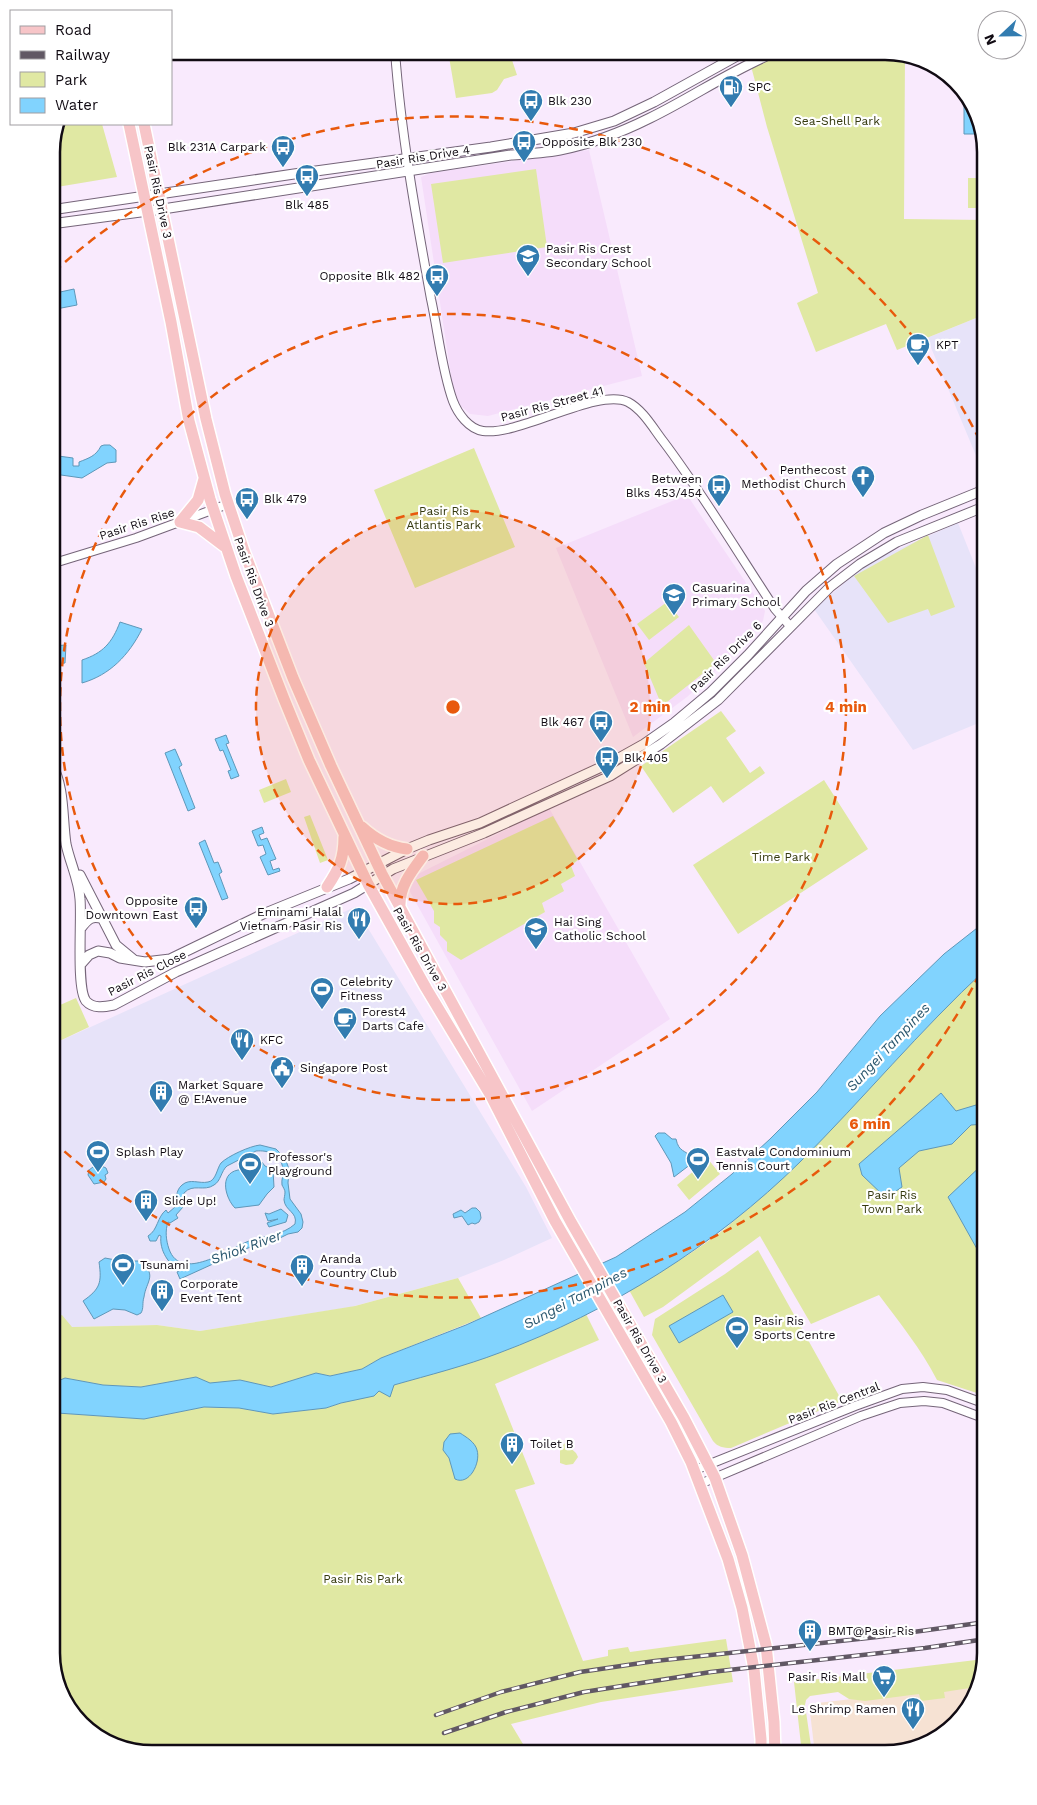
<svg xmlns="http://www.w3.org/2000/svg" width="1037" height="1805" viewBox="0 0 1037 1805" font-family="'Work Sans',sans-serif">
<rect width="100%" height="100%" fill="#f9eafd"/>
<path fill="#e7e3f9" d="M986,314V472L982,470L927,338Z
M958,523L986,593V720L913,750L814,609L869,562Z
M355,907L526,1187L552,1238L504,1260L458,1278L351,1307L200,1331L157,1325L72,1327L51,1319V1045Z"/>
<path fill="#f6e2d3" d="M963,1686L975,1689L969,1709L929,1744L885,1754H815L809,1704Z"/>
<path fill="#f5ddfa" d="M589,150L642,376L488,416L470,414L461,406L454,395L421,177L431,173Z
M687,495L765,611L763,621L711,675L687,697L633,737L556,548Z
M549,808L670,1019L532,1111L404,881Z"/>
<path fill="#e0e8a3" d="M448,51H509L517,75L504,79L497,90L492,93L456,98Z
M788,51H892L905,56L904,219L986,220V314L897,350L886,324L816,352L797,303L818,293L767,127L751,66Z
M57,124H102L117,177L51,188V145Z
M536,169L547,247L443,263L431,184Z
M968,178H982V208H968Z
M474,448L515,547L415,588L374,490Z
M928,535L955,607L931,616L928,609L888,623L854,576Z
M667,602L679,617L649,640L637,624Z
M689,625L716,663L662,706L644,663Z
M721,711L736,731L726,738L750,773L760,766L765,773L723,803L711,786L673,813L641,766Z
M286,779L291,792L264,803L259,790Z
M824,780L868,849L738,934L693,865Z
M310,815L328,860L320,863L304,817Z
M553,816L578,860L571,866L575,876L561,884L564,891L542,903L545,912L461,960L447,951V942L440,935V927L434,923V911L416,880Z
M986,969V1396L937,1380C921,1349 900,1323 879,1295L811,1324L760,1236L663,1307L644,1317L629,1290C663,1270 698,1251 728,1226C822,1149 897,1052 986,969Z
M76,998L89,1027L51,1045V1009Z
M708,1159L720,1174L689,1200L677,1185Z
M758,1250L842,1401L731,1448C723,1448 718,1447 713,1441L652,1335L655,1319L725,1274Z
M458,1278L481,1318L381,1358L362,1369L330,1376L316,1373L271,1387L240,1380L210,1384L196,1377L141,1387L103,1385L65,1378L51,1384V1319L62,1315L72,1327L157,1325L200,1331L355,1306Z
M586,1314L599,1340L495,1384L535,1484L515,1490L583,1661L608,1656V1650L628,1647L630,1652L726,1639L733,1682L601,1702L511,1724L529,1754H145L96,1737L61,1697L51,1653V1406L57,1413L144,1419L204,1407L239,1408L273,1414L326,1408L379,1391L394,1385L498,1353L550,1332Z
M565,1443L576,1453L578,1457L573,1464L566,1465L560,1463V1448Z
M984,1659L976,1687L944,1692L945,1698L921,1701L919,1694L865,1701L849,1699L838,1692L810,1696L806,1700L805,1705L812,1753L802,1754L794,1682Z"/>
<path fill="#81d3fe" stroke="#5f97b8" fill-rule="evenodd" d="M964,94L976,108V134H964Z
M74,289L77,305L51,310V294Z
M104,445H110L116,450V462L107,463L82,478L54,474L51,469V455L73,458V466H79V462C89,458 96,456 101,446Z
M120,622L142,629C129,655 110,675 82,683V660C103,653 112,643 120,622Z
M66,645L65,663L51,664V646Z
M226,735L229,743L226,744L239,776L231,779L228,771L231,770L223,750L220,751L215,739Z
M175,749L182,765L179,767L195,808L188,811L165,753Z
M262,827L264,833L259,835L261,840L267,838L276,859L270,861L273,870L279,868L280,871L268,875L260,857L266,854L263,845L258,846L252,831Z
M205,840L214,863L218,862L222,872L219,874L228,898L222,900L199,843Z
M986,921V969C920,1030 863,1099 800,1162C716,1245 609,1312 499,1353C465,1366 429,1375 394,1385L390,1397L379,1391L374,1396L341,1403L326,1408L273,1414L239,1408L204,1407L144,1419L57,1413L51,1406V1384L65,1378L103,1385L141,1387L196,1377L210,1383L240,1380L271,1387L316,1373L330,1376L362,1369L381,1358L466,1325L616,1257L685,1212L732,1174L770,1139L817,1092L880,1016L944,954Z
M941,1093L956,1111L986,1102V1124L971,1125L952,1144L919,1151L899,1168L902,1187L886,1198L862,1175L859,1164Z
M658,1133H665L672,1139H676C679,1153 685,1149 692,1158L691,1164L674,1177L671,1163L655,1136Z
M260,1145L276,1149L285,1158L289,1169L288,1183L290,1199L301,1214L303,1222L302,1228L298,1232L288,1234L272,1242L248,1248L180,1279L177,1272L181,1270C169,1266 159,1250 161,1236L159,1235L156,1241H150L148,1236C158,1230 157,1217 166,1210L168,1213L175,1207C177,1199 175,1191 182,1185C190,1178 199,1184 208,1182C216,1181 217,1168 221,1163C228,1156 250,1146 260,1145ZM256,1151C268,1150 281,1154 283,1169C284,1174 281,1180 282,1185C283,1187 285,1190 285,1192C285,1195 284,1198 284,1200C285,1211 298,1212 295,1224C283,1235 264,1236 249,1241C228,1249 181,1283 169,1249C166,1240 165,1231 168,1222L170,1223L178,1218L176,1215L183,1207L184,1193C193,1183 204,1192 214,1185C221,1181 221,1171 227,1166Z
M261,1161L265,1166L273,1170L274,1187L267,1194L259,1205L235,1208C226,1199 218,1174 238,1170C243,1169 249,1171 254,1169Z
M986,1161V1265L948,1197Z
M97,1164L106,1168L108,1173L105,1175L106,1179L104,1182L94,1184L88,1175L89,1170Z
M472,1208H476L480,1212L481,1218L479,1222L475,1224L472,1223L468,1225L462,1216L454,1218L453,1214L461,1210L465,1213Z
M281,1209L288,1215L286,1222L269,1227L267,1223L278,1219L268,1221L265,1213L269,1214Z
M105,1258L121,1261H138C159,1274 146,1281 144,1297C142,1303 144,1308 141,1313L137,1315L125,1310L113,1309L94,1319L83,1301C100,1289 102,1283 99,1262Z
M723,1295L733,1312L679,1343L669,1326Z
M460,1433C466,1437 475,1442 477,1450C481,1463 469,1486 455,1479L449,1458L443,1450L444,1442L450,1434Z"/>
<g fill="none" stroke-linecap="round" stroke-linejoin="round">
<g stroke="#756579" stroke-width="10">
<path id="minor" d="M395,51C401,134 416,217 431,299C438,331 442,371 453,401C458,414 469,429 483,431C520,436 598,387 628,402C643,410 653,428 663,441C703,494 738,553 775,609L790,626
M51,564L136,538L228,504
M695,1470L855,1406L902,1389L923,1387L947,1390L986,1404
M700,1484L861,1416L900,1403L924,1401L943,1403L986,1419"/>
</g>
<g stroke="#756579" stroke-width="11">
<path id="tertiary" d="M51,210L294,174L491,147L574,133L614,121L654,102L746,51
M51,224L163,209L511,155C527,154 544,153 560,150C591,144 622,132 650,118C693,97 733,69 778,51
M51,762C65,788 62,816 66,844C70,863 79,880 80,899C82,919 76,989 86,1001C93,1009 104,1007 114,1005L176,972L354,893L393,869L484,833L610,776L661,744L718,700L830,587L860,564L897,542L986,506
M80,875L116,945L133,959
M81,928C88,919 92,915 103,919
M81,964L89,955L98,951L110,953L120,958L145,962L170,959L263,914L349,879L407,849L429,840L480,823L610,763L644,744L674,723L711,692L748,655L806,591L837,564L884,533L922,515L986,489"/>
</g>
<g stroke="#fff" stroke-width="14">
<path id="primary" d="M129,124L171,322L189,421L210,499L236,576L284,699L309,760L368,884L426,988L491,1096L555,1221L671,1422L691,1462L728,1559L742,1608L754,1669L761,1739V1754
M144,124L206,419L225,494L244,551L293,678L331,766L382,874L571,1222L684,1418L715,1478L742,1555L766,1645L774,1722L775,1754
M204,479L198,500L180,522L199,527L224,546
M362,827C375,839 389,847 407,849
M327,887C339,869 344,859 344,837
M400,907C399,887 411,872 423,856"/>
</g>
<use href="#minor" stroke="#fff" stroke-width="8"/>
<use href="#tertiary" stroke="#fff" stroke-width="9"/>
<use href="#primary" stroke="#f7c5c8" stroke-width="11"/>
<g stroke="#615864" stroke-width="4.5">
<path id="rail" d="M436,1715L501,1692L580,1672L655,1661L877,1637L986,1622
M444,1733L506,1712L584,1692L711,1672L925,1648L986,1639"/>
</g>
<use href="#rail" stroke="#fff" stroke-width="2.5" stroke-dasharray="8" stroke-linecap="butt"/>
</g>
<circle cx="453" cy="707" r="197" fill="#e8590c" fill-opacity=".12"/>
<g fill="none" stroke="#e8590c" stroke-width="2.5" stroke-dasharray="9 6">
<circle cx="453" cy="707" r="197"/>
<circle cx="453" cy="707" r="393"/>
<path d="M986 961A590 590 0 0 1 54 1142M54 272A590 590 0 0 1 986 453"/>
</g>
<defs>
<g id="fuel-pin" transform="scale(1.25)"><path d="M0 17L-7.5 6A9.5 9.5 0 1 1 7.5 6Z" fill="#327cb0" stroke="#fff"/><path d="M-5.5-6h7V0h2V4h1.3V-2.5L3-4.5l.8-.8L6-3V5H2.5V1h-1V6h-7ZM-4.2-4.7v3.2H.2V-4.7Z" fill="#fff"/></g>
<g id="bus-pin" transform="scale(1.25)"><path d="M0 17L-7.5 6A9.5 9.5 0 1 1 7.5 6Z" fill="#327cb0" stroke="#fff"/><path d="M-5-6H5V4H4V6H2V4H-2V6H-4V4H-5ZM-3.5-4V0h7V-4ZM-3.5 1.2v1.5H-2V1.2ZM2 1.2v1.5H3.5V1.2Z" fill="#fff"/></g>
<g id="school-pin" transform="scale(1.25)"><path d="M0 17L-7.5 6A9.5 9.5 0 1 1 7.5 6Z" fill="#327cb0" stroke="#fff"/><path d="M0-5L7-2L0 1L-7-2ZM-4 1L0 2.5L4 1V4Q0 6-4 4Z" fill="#fff"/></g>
<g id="cafe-pin" transform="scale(1.25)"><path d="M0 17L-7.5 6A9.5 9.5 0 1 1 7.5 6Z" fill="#327cb0" stroke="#fff"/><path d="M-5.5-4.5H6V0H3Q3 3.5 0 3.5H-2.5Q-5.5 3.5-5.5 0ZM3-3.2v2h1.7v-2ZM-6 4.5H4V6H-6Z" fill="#fff"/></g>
<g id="church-pin" transform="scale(1.25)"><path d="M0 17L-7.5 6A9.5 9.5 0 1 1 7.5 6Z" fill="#327cb0" stroke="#fff"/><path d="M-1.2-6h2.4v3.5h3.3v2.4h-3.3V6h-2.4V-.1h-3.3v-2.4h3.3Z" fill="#fff"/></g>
<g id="restaurant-pin" transform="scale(1.25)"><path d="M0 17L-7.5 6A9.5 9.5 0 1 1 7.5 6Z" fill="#327cb0" stroke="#fff"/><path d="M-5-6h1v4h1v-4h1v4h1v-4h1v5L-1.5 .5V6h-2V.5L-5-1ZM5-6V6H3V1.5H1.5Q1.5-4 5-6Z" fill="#fff"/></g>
<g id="stadium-pin" transform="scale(1.25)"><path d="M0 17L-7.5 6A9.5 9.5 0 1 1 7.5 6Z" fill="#327cb0" stroke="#fff"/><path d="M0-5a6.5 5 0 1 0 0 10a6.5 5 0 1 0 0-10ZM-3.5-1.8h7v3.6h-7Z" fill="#fff"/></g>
<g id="civic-pin" transform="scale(1.25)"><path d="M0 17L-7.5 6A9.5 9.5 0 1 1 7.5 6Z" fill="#327cb0" stroke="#fff"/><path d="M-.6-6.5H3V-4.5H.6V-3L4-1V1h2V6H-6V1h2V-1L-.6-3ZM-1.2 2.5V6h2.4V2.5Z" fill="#fff"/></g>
<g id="building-pin" transform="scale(1.25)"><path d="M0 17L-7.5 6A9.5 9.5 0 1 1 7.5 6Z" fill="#327cb0" stroke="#fff"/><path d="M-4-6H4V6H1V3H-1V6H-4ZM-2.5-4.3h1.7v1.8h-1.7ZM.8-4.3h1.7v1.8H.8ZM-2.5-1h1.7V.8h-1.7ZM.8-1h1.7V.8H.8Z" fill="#fff"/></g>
<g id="supermarket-pin" transform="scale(1.25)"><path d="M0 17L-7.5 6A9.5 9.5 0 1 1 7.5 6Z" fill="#327cb0" stroke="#fff"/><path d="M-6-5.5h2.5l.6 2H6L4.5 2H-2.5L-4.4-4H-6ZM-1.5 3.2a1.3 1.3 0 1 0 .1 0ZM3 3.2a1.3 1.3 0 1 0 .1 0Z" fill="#fff"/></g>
</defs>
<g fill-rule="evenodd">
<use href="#fuel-pin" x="731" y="87"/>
<use href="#bus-pin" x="531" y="101"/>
<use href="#bus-pin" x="524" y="142"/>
<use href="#bus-pin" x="283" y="147"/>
<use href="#bus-pin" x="307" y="176"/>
<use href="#school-pin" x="528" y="256"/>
<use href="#bus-pin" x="437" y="276"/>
<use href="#cafe-pin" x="918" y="345"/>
<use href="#church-pin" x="863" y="477"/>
<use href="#bus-pin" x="719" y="486"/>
<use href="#bus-pin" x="247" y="499"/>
<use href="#school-pin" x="674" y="595"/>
<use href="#bus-pin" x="601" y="722"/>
<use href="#bus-pin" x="607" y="758"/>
<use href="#bus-pin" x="196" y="908"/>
<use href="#restaurant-pin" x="359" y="919"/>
<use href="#school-pin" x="536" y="929"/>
<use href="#stadium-pin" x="322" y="989"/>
<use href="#cafe-pin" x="345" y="1019"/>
<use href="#restaurant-pin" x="242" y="1040"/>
<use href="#civic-pin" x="282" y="1068"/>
<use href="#building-pin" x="161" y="1092"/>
<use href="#stadium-pin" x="98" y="1152"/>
<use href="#stadium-pin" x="698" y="1159"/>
<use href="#stadium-pin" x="250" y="1164"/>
<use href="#building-pin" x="146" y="1201"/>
<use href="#stadium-pin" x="123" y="1265"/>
<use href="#building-pin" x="302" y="1266"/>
<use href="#building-pin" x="162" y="1291"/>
<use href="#stadium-pin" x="737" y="1328"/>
<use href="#building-pin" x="512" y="1444"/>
<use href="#building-pin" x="810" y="1631"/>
<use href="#supermarket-pin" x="884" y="1677"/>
<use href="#restaurant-pin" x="913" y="1709"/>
</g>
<g text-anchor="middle" stroke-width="4.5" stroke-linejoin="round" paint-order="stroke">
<g font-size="12" fill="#110b13" stroke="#fff" text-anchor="start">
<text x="748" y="91">SPC</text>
<text x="548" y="105">Blk 230</text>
<text x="542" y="146">Opposite Blk 230</text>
<text x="266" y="151" text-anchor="end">Blk 231A Carpark</text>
<text x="307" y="209" text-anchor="middle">Blk 485</text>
<text x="546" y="253">Pasir Ris Crest<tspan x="546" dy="14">Secondary School</tspan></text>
<text x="420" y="280" text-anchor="end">Opposite Blk 482</text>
<text x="936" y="349">KPT</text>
<text x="846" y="474" text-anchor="end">Penthecost<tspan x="846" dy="14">Methodist Church</tspan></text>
<text x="702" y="483" text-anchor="end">Between<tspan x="702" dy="14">Blks 453/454</tspan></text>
<text x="264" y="503">Blk 479</text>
<text x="692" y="592">Casuarina<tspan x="692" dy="14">Primary School</tspan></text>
<text x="584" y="726" text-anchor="end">Blk 467</text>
<text x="624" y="762">Blk 405</text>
<text x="178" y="905" text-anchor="end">Opposite<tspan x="178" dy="14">Downtown East</tspan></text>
<text x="342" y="916" text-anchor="end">Eminami Halal<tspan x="342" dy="14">Vietnam Pasir Ris</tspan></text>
<text x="554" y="926">Hai Sing<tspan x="554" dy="14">Catholic School</tspan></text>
<text x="340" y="986">Celebrity<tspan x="340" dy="14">Fitness</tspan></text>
<text x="362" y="1016">Forest4<tspan x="362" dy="14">Darts Cafe</tspan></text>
<text x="260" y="1044">KFC</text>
<text x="300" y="1072">Singapore Post</text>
<text x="178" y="1089">Market Square<tspan x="178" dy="14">@ E!Avenue</tspan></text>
<text x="116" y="1156">Splash Play</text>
<text x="716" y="1156">Eastvale Condominium<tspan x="716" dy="14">Tennis Court</tspan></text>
<text x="268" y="1161">Professor's<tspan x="268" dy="14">Playground</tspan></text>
<text x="164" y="1205">Slide Up!</text>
<text x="320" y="1263">Aranda<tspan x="320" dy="14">Country Club</tspan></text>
<text x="140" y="1269">Tsunami</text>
<text x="180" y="1288">Corporate<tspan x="180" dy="14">Event Tent</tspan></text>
<text x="754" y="1325">Pasir Ris<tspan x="754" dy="14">Sports Centre</tspan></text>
<text x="530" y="1448">Toilet B</text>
<text x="828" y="1635">BMT@Pasir Ris</text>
<text x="866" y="1681" text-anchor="end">Pasir Ris Mall</text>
<text x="896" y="1713" text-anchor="end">Le Shrimp Ramen</text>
</g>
<g font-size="12" fill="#35390e" stroke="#fff">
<text x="837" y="125">Sea-Shell Park</text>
<text x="444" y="515">Pasir Ris<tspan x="444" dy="14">Atlantis Park</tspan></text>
<text x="781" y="861">Time Park</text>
<text x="892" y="1199">Pasir Ris<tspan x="892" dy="14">Town Park</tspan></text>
<text x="363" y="1583">Pasir Ris Park</text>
</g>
<g font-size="12" fill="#110b13" stroke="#fff">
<text transform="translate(423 157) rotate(-9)" y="4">Pasir Ris Drive 4</text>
<text transform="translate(158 192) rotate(78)" y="4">Pasir Ris Drive 3</text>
<text transform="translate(552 404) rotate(-15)" y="4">Pasir Ris Street 41</text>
<text transform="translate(137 524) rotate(-18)" y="4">Pasir Ris Rise</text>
<text transform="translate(254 582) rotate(70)" y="4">Pasir Ris Drive 3</text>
<text transform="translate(726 657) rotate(-45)" y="4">Pasir Ris Drive 6</text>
<text transform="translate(420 949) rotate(60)" y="4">Pasir Ris Drive 3</text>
<text transform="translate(147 973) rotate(-27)" y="4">Pasir Ris Close</text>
<text transform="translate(640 1341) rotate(60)" y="4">Pasir Ris Drive 3</text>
<text transform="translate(834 1403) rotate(-21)" y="4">Pasir Ris Central</text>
</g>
<g font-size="14" font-style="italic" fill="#29566d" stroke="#fff">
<text transform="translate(888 1047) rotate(-47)" y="5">Sungei Tampines</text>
<text transform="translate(246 1247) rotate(-20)" y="5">Shiok River</text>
<text transform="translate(575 1298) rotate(-28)" y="5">Sungei Tampines</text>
</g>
</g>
<path d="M0 0H1037V1805H0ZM152 60H885A92 92 0 0 1 977 152V1653A92 92 0 0 1 885 1745H152A92 92 0 0 1 60 1653V152A92 92 0 0 1 152 60Z" fill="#fff" fill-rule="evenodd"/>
<path fill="none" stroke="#110b13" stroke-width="2.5" d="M152 60H885A92 92 0 0 1 977 152V1653A92 92 0 0 1 885 1745H152A92 92 0 0 1 60 1653V152A92 92 0 0 1 152 60Z"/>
<circle cx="453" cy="707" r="8" fill="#e8590c" stroke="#fff" stroke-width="2.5"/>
<g font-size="15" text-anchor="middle" font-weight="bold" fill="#e8590c" stroke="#fff" stroke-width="4.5" stroke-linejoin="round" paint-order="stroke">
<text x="650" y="712">2 min</text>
<text x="846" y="712">4 min</text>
<text x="870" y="1129">6 min</text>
</g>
<rect x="10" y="10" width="162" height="115" fill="#ffffff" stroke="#a09da1"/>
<rect x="20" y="26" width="25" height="8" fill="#f7c5c8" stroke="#a09da1"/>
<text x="55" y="35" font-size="15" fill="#110b13">Road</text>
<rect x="20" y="51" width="25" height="8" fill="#615864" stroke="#a09da1"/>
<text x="55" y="60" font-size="15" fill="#110b13">Railway</text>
<rect x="20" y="72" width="25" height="15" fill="#e0e8a3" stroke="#a09da1"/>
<text x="55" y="85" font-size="15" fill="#110b13">Park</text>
<rect x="20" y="98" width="25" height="15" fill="#81d3fe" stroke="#a09da1"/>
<text x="55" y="110" font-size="15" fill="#110b13">Water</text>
<g transform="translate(1002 35) rotate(248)"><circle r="24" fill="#ffffff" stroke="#a09da1"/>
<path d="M0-4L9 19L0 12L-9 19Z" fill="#327cb0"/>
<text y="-8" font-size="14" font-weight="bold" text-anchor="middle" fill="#110b13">N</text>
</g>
</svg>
